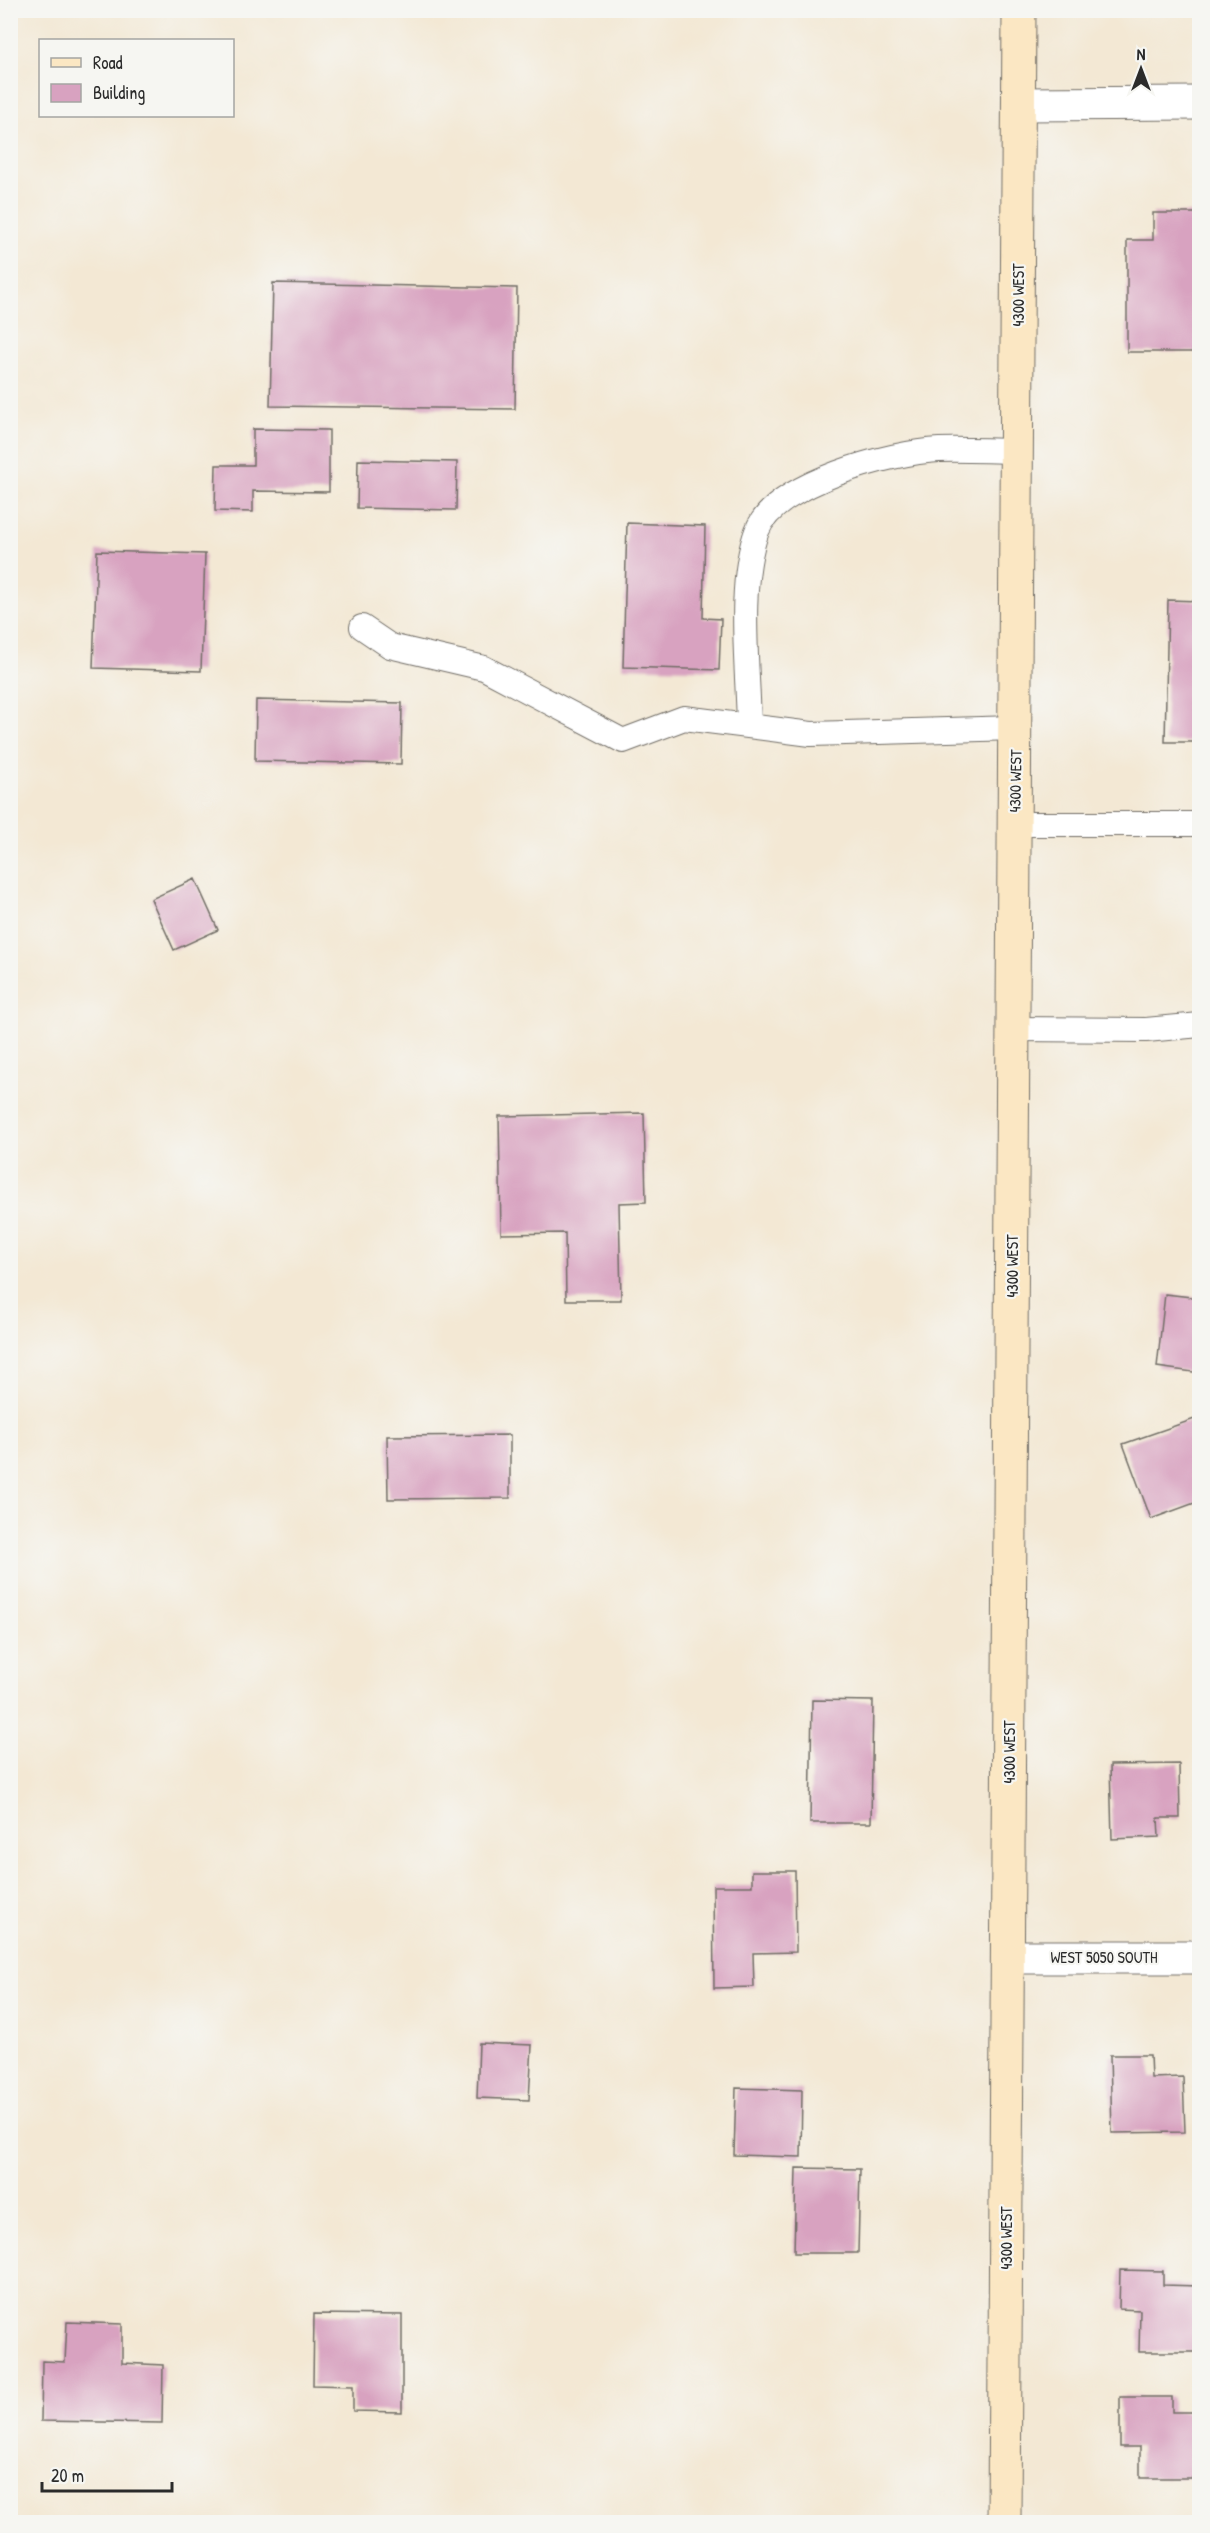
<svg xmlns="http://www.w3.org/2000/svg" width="1210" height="2533" viewBox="0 0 1210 2533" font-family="'Patrick Hand',sans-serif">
<rect width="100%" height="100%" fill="#f6f6f2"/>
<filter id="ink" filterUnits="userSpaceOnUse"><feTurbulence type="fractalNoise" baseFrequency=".0167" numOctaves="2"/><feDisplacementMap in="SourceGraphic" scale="12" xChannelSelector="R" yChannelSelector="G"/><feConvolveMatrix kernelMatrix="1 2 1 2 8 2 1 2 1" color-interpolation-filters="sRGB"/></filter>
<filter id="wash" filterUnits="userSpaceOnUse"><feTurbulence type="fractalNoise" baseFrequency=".008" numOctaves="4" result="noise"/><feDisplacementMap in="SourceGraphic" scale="24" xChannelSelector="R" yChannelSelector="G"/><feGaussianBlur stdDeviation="1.35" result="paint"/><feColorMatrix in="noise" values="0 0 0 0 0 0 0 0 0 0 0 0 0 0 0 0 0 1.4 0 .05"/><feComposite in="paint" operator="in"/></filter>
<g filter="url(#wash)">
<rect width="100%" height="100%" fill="#f3e8d4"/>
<g id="blocks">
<path fill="#d8a2c0" d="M1153,213H1200V352H1127V240H1153Z
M273,283L517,288L515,409L270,406Z
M253,429L329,430V492L253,491V512L215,511L216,465H253Z
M358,460L457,462L456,510L357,508Z
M627,523L705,526L703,618L721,619L719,670L623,667Z
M97,551L205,554L201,671L93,668Z
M1168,600L1200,601V742H1165Z
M256,700L402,703L401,764L255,761Z
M195,879L218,930L174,950L151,899Z
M644,1113L646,1202L619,1203L621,1300H566L565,1233L501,1234L499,1116Z
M1165,1294L1200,1298V1373L1157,1367Z
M1200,1417V1501L1151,1519L1123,1444Z
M510,1435V1498L388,1499L387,1436Z
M812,1700L873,1701L871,1823H810Z
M1179,1764L1180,1818H1158L1159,1837L1112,1839L1110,1765Z
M752,1871H795L796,1952L753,1953L754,1987L714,1988L713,1886H752Z
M479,2043L532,2045L529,2100L477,2098Z
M1110,2055H1150L1151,2078L1183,2077L1185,2132L1112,2133Z
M736,2088L802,2090L801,2157L734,2155Z
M796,2168L860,2169L858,2253H794Z
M1120,2270L1163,2271V2285L1200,2286V2352H1139L1140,2310L1119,2309Z
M314,2314L402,2315V2412L353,2411V2386L313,2385Z
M67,2322L122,2324V2363L163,2365L162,2423L41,2421L42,2361L65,2362Z
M1120,2397H1172V2412H1200V2478H1140V2447H1120Z"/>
</g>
</g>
<g filter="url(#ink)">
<use href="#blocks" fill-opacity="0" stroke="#716d66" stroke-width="1.5"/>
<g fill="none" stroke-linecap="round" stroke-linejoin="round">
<g stroke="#716d66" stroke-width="26">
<path id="lane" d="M362,627L390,646L484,668L623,741L684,718L811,734L1015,728
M749,726C748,668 737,584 757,531C775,483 892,452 939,450C965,449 991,451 1017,451
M1014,824H1200
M1013,1029L1146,1030L1200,1025"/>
</g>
<g stroke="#716d66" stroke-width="35">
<path id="street" d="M1019,104L1200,103
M1008,1957H1200"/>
</g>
<g stroke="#716d66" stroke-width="35">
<path id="secondary" d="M1004,2522L1019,10"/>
</g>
<use href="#lane" stroke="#fff" stroke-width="24"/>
<use href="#street" stroke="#fff" stroke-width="33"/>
<use href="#secondary" stroke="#fbe7c3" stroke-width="33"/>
</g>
</g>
<g text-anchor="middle" stroke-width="4.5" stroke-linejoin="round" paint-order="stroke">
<g font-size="16" fill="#2b2b2b" stroke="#f6f6f2">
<text transform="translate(1018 295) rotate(-90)" y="6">4300 WEST</text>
<text transform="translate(1015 781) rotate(-89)" y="6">4300 WEST</text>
<text transform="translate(1012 1266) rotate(-90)" y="6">4300 WEST</text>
<text transform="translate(1009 1752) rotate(-90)" y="6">4300 WEST</text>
<text x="1104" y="1963">WEST 5050 SOUTH</text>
<text transform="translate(1006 2238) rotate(-90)" y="6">4300 WEST</text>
</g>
</g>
<rect width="1210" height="2533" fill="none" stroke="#f6f6f2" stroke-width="36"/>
<rect x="39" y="39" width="195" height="78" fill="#f6f6f2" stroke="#a5a5a2" stroke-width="1.5"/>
<rect x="51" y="58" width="30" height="9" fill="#fbe7c3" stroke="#a5a5a2" stroke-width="1.5"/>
<text x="93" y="69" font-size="18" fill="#2b2b2b">Road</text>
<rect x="51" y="84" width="30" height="18" fill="#d8a2c0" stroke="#a5a5a2" stroke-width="1.5"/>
<text x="93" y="99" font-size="18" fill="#2b2b2b">Building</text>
<g transform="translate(1141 69)" stroke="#f6f6f2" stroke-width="4.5" paint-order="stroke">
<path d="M0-4.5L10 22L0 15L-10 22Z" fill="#2b2b2b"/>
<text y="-9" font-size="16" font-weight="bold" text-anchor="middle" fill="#2b2b2b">N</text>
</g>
<path d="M42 2482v9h130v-9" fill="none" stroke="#2b2b2b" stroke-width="3"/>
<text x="51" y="2482" font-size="18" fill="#2b2b2b" stroke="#f6f6f2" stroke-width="4.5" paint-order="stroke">20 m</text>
</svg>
